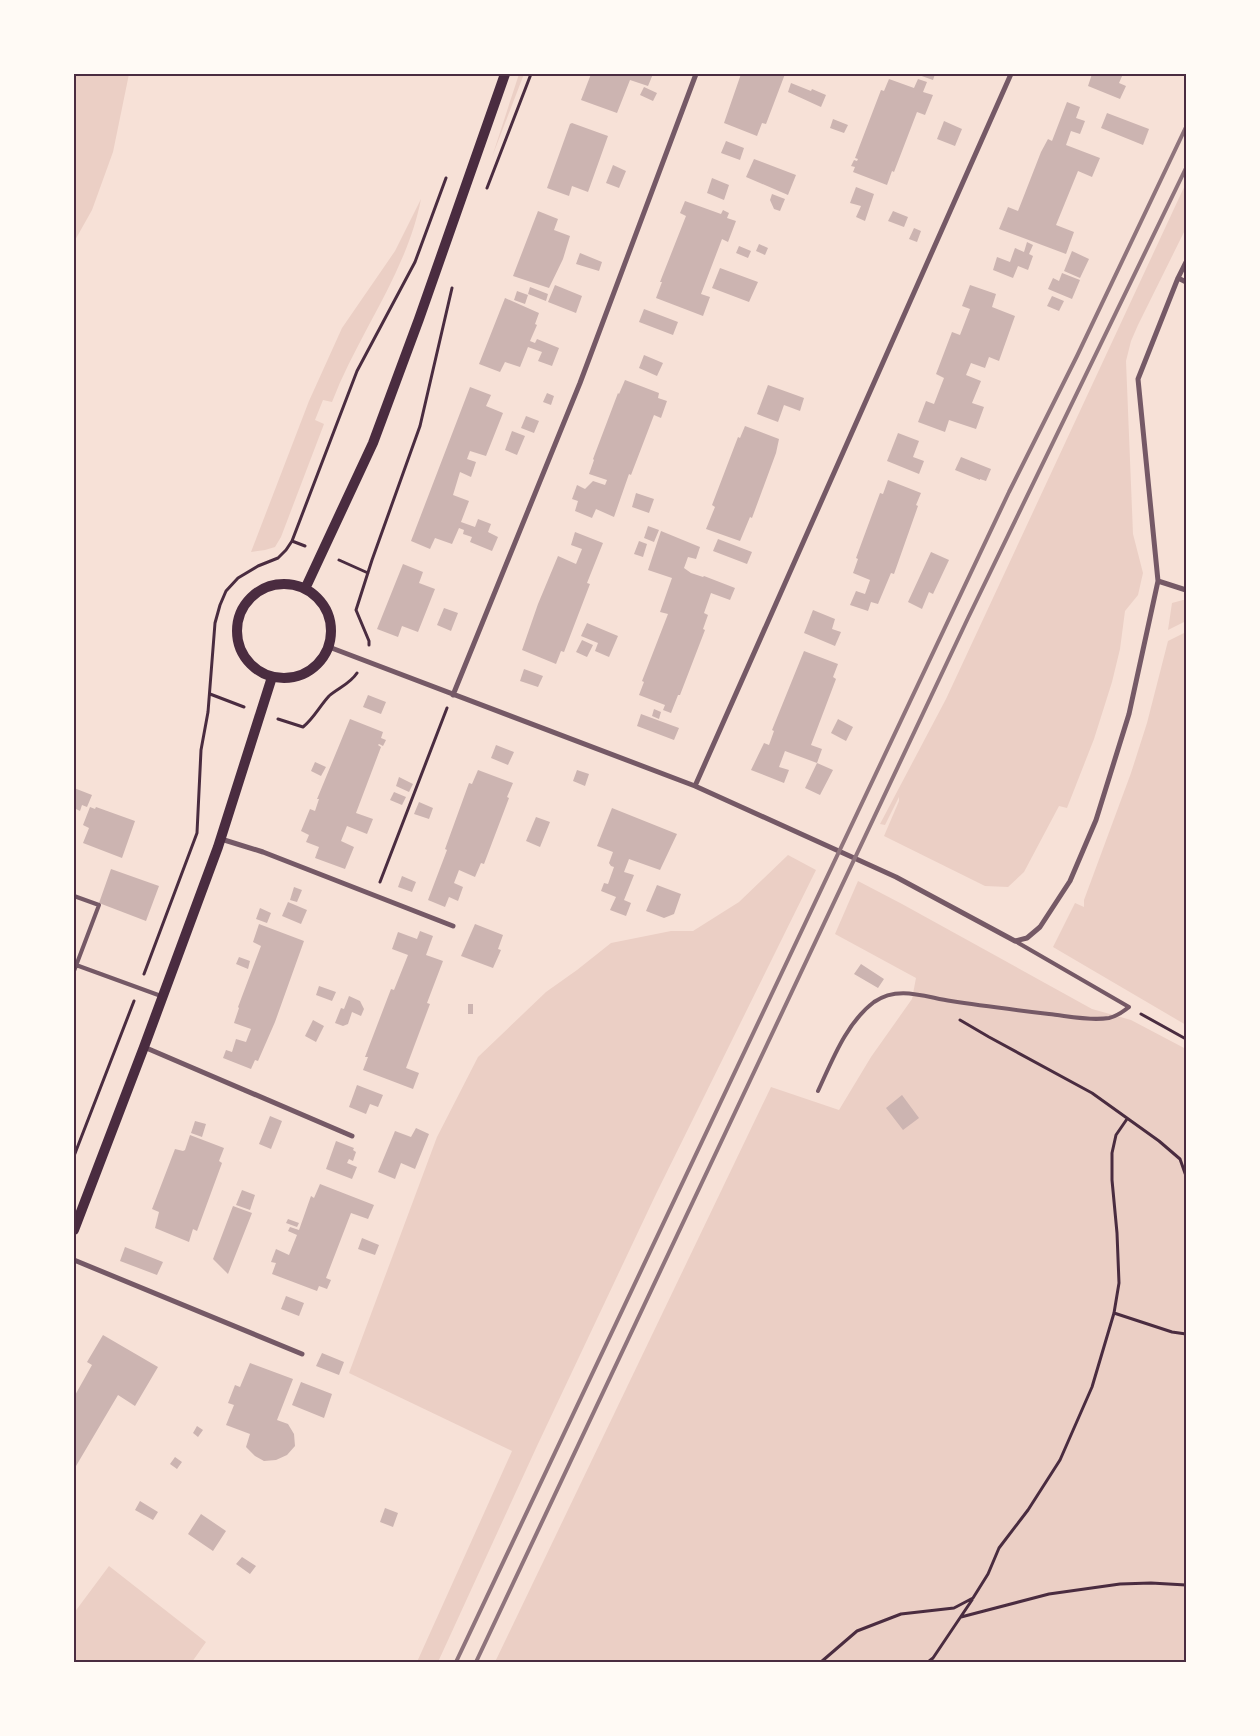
<svg xmlns="http://www.w3.org/2000/svg" width="1260" height="1736" viewBox="0 0 1260 1736" font-family="Jost,sans-serif">
<rect width="100%" height="100%" fill="#f7e1d7"/>
<path fill="#ebcfc5" d="M74,74H129L113,152L92,210L74,242Z
M519,74H524L492,157Z
M1186,183V228L1138,325L1131,341L1126,361L1133,534L1143,573L1138,595L1125,611L1120,649L1112,682L1094,739L1067,808L1059,806L1024,872L1008,887L985,886L884,836L899,801V797L885,825L880,824L946,699Z
M421,199C407,272 358,334 332,402L323,400L315,420L324,424L281,537L275,547L265,550L251,552L309,401L342,328L395,251Z
M1183,600H1186V621L1168,630L1172,603Z
M1186,632V1025L1053,947L1075,903L1084,907V900L1131,773L1147,723L1168,641Z
M788,855L816,870L656,1194L537,1446L438,1662H417L512,1451L349,1373L437,1137L478,1057L546,992L577,970L611,943L671,931H693L739,902Z
M858,881L902,904L1092,1009L1131,1020L1186,1049V1662H495L771,1087L839,1110L871,1057L912,999L916,978L835,934Z
M109,1566L206,1642L192,1662H74V1613Z"/>
<path fill="#ccb4b1" d="M591,74H653L648,86L630,80L617,113L581,100Z
M741,74H785L766,124L762,123L757,136L724,123Z
M916,74H935L933,80Z
M1092,74H1123L1119,83L1126,86L1120,99L1088,86Z
M889,79L914,88L918,79L927,82L923,92L933,95L925,115L917,112L894,172L892,171L887,185L853,172L855,167L851,166L854,160L857,161L858,159L855,158L881,90L884,91Z
M791,83L811,91L812,89L826,95L821,107L788,92Z
M644,87L657,93L653,101L640,95Z
M1067,102L1080,107L1076,118L1085,121L1080,134L1071,131L1066,145L1100,158L1092,177L1078,171L1056,225L1074,232L1066,254L999,229L1008,207L1018,211L1041,152L1048,139L1052,141Z
M1107,113L1149,129L1143,145L1101,128Z
M833,119L848,125L844,133L830,128Z
M944,121L962,129L955,146L937,139Z
M572,123L608,136L588,192L572,186L569,196L547,188L570,124Z
M726,141L744,148L740,160L721,153Z
M754,159L796,175L788,195L746,177Z
M613,165L626,171L619,188L606,183Z
M712,178L729,185L724,200L707,193Z
M856,187L874,194L865,221L856,217L861,206L850,203Z
M772,194L785,199L780,211L774,209L770,200Z
M685,201L721,214L723,210L729,213L727,218L736,221L728,242L722,239L701,294L710,297L703,316L656,298L662,282H660L686,216L680,213Z
M538,211L558,219L554,230L570,236L563,259L549,288L513,276Z
M893,211L908,217L904,227L888,221Z
M914,228L921,231L917,242L909,239Z
M1027,242L1033,245L1029,254L1033,256L1028,270L1018,266L1013,278L993,270L997,257L1010,262L1015,248L1024,252Z
M759,244L768,248L765,255L756,251Z
M739,246L751,251L748,258L736,253Z
M1072,251L1089,259L1080,278L1064,271Z
M580,253L602,262L599,271L576,264Z
M720,268L758,282L749,302L712,288Z
M1062,273L1080,280L1072,299L1048,289L1053,278L1059,281Z
M555,285L582,296L576,313L548,302Z
M970,285L996,294L992,307L1015,316L999,361L989,357L985,368L971,363L966,375L981,381L972,403L984,407L976,429L949,420L945,432L918,422L926,401L934,404L944,378L936,374L952,332L960,335L970,309L962,306Z
M530,287L548,294L546,301L528,294Z
M517,291L528,295L525,304L514,300Z
M1052,296L1064,301L1059,311L1047,306Z
M505,298L539,313L535,324L537,325L530,341L535,343L537,339L559,348L552,366L538,361L542,352L528,347L520,367L505,362L500,372L479,364Z
M644,309L678,322L673,335L639,322Z
M644,355L663,363L657,376L639,368Z
M625,380L659,393L658,398L667,401L661,418L654,415L631,475L629,474L614,517L596,509L592,518L575,511L578,501L572,499L577,485L585,489L593,481L605,485L607,480L589,474L594,460L593,459L618,393L619,394Z
M768,385L804,398L800,411L784,405L778,422L757,414Z
M470,387L491,395L486,406L503,413L486,456L470,451L467,459L476,462L471,477L460,472L453,495L469,501L461,522L475,527L478,519L491,524L488,532L498,537L492,551L470,542L472,537L463,534L464,530L459,528L452,544L435,538L430,549L411,541Z
M547,393L554,396L551,405L543,402Z
M526,416L539,421L534,433L521,428Z
M745,426L779,439L776,453L752,518L750,517L740,541L706,529L715,507L712,505L738,437L740,438Z
M512,431L525,436L517,455L505,450Z
M898,433L919,441L913,457L924,461L919,474L887,461Z
M961,457L991,469L986,481L980,479V480L955,470Z
M888,480L921,493L916,505L918,506L894,574L891,573L878,604L871,602L868,611L850,605L856,591L865,594L870,580L853,573L858,559L856,558L880,493L883,494Z
M636,493L654,499L649,513L632,507Z
M648,526L659,530L654,542L644,538Z
M661,531L700,547L696,559L688,557L684,568L691,573L703,577L704,576L735,588L730,600L711,593L704,613L708,615L703,629L705,630L680,695H678L671,713L663,710L665,705L639,695L644,682L642,681L668,614L660,612L672,578L648,570Z
M575,532L603,543L587,583L590,584L564,652L561,651L556,664L522,650L538,604L558,556L576,564L582,549L571,545Z
M718,539L752,552L747,564L713,551Z
M639,541L647,544L643,557L634,554Z
M931,552L949,560L933,594L929,592L922,609L908,602Z
M403,564L423,572L419,583L435,589L418,632L402,626L398,637L377,629Z
M444,608L458,613L451,631L437,625Z
M813,610L835,619L832,629L841,632L835,646L804,633Z
M587,623L618,636L609,657L595,651L598,643L581,636Z
M582,640L593,645L587,657L576,652Z
M804,651L838,664L833,677L836,679L811,745L822,749L817,763L833,770L820,795L805,788L817,763L785,751L779,767L789,770L784,783L751,770L764,743L769,745L774,731L772,730Z
M524,669L543,676L538,687L520,681Z
M368,695L386,702L381,714L363,707Z
M654,709L661,712L659,719L652,716Z
M641,714L679,728L674,740L637,726Z
M350,719L383,732L381,738L386,740L383,746L379,744L378,745L381,747L356,813L373,819L367,834L347,826L341,841L354,847L345,869L315,858L319,847L306,842L309,835L301,831L310,809L315,811L319,799H317Z
M838,719L853,727L846,741L831,733Z
M496,745L514,752L508,765L491,758Z
M315,762L326,767L321,776L311,771Z
M478,770L513,783L507,797L509,798L484,864L481,863L475,877L459,870L454,883L463,887L458,901L449,897L445,907L428,900L447,850L445,849L469,783L472,784Z
M577,770L589,774L585,786L573,781Z
M399,777L413,784L409,792L396,786Z
M74,788L92,795L87,807L82,805L80,811L74,808Z
M394,792L406,797L402,805L390,800Z
M419,802L433,808L429,819L414,814Z
M90,807L95,809L96,807L135,821L122,858L83,843L89,828L83,825Z
M612,808L677,834L660,870L629,859L624,872L634,875L624,900L631,903L626,916L610,910L616,897L601,891L604,883L608,884L614,867L611,866L609,863L613,852L597,846Z
M536,817L550,822L540,847L526,841Z
M111,869L159,886L146,921L99,903Z
M402,876L416,882L412,892L398,887Z
M657,885L681,894L674,914L664,918L646,911Z
M294,887L302,890L297,902L290,900Z
M288,902L307,910L301,924L282,916Z
M260,908L271,913L267,923L256,919Z
M259,924L304,941L275,1022L258,1061L255,1060L251,1069L223,1058L226,1050L232,1052L236,1039L246,1042L251,1029L234,1023L239,1008L238,1007L261,946L253,942Z
M475,924L503,935L498,949L501,950L493,968L461,956Z
M420,931L433,936L426,955L443,961L427,1003L430,1004L406,1068L419,1073L413,1089L363,1070L368,1057H365L391,989L394,990L408,955L392,949L398,932L417,939Z
M239,957L250,961L248,969L236,964Z
M861,964L884,979L878,988L854,974Z
M319,986L336,992L332,1001L316,995Z
M349,996L360,1001L364,1009L361,1016L352,1012L348,1024L343,1026L335,1023L341,1008L344,1009Z
M468,1004H473V1014H468Z
M313,1020L324,1026L316,1042L305,1036Z
M357,1085L383,1095L378,1107L370,1104L366,1114L349,1107Z
M902,1095L919,1118L903,1130L886,1108Z
M270,1116L282,1121L271,1149L259,1144Z
M195,1121L206,1124L202,1137L191,1133Z
M416,1128L429,1134L415,1169L401,1163L395,1179L378,1172L395,1131L411,1137Z
M190,1135L224,1148L219,1161L222,1163L197,1231L193,1229L189,1242L155,1228L159,1212L152,1209L175,1149L183,1151L185,1150Z
M336,1141L354,1148L353,1150L356,1152L353,1161L349,1159L347,1163L357,1167L352,1179L326,1169Z
M320,1184L374,1205L368,1219L351,1213L326,1278L331,1280L327,1289L319,1286L317,1291L272,1274L276,1263L271,1262L276,1249L289,1255L297,1235L288,1231L290,1227L299,1230L311,1196L314,1198Z
M242,1190L255,1195L250,1210L236,1205Z
M233,1206L252,1213L228,1274L213,1259Z
M288,1219L299,1223L297,1227L286,1223Z
M362,1238L379,1245L375,1255L358,1249Z
M125,1247L163,1262L157,1275L120,1261Z
M286,1296L304,1303L299,1316L281,1309Z
M103,1335L158,1367L135,1406L118,1395L76,1466L74,1464V1397L92,1365L87,1362Z
M322,1353L344,1362L339,1375L316,1366Z
M250,1363L293,1379L277,1420L288,1424L294,1434L295,1446L287,1455L276,1460L264,1461L255,1456L246,1447L250,1434L226,1425L234,1405L228,1403L235,1385L240,1387Z
M301,1382L332,1394L324,1418L292,1405Z
M197,1426L203,1430L198,1437L193,1433Z
M175,1457L182,1462L177,1469L170,1464Z
M140,1501L158,1512L153,1520L135,1510Z
M385,1508L398,1513L393,1527L380,1522Z
M201,1514L226,1531L213,1551L188,1534Z
M242,1557L256,1566L250,1574L236,1564Z"/>
<g fill="none" stroke-linecap="round" stroke-linejoin="round">
<path stroke="#4a2c40" stroke-width="3" d="M487,188L531,74
M292,541L305,546
M339,560L368,573
M369,645V641L356,610L372,560L420,426L452,288
M210,694L244,707
M278,719L303,727C314,718 319,707 329,696C338,688 350,684 357,673
M380,882L447,708
M144,974L197,833L201,750L208,712L215,623L220,605L226,591L238,578L258,566L278,558L286,550L292,541L357,371L415,262L446,178
M1141,1014L1186,1039
M960,1020L989,1037L1092,1093L1159,1141L1180,1159L1186,1176
M74,1156L134,1001
M1114,1313L1172,1332L1186,1334
M961,1617L1049,1594L1120,1584L1151,1583L1186,1585
M821,1662L857,1631L901,1614L954,1608L973,1598L988,1574L999,1548L1028,1510L1060,1460L1092,1387L1114,1313L1119,1283L1117,1233L1112,1180V1153L1116,1135L1127,1119
M928,1662L933,1658L972,1600"/>
<path stroke="#755966" stroke-width="4" d="M74,896L99,905L74,971
M76,965L161,996
M818,1091C832,1061 846,1023 874,1002C898,985 925,997 951,1001C983,1006 1016,1010 1049,1014C1068,1016 1090,1021 1109,1018C1118,1016 1122,1012 1129,1007L1015,941"/>
<path stroke="#755966" stroke-width="5" d="M1186,262L1178,278L1186,282
M1158,581L1186,590
M329,647L695,786L896,877L1015,941L1027,938L1040,927L1070,881L1096,820L1129,714L1158,581L1138,379L1178,278
M453,695L580,383L696,74
M695,786L1011,74
M221,839L263,852L453,926
M144,1047L352,1136
M74,1260L302,1354"/>
<path stroke="#4a2c40" stroke-width="10" d="M237 631a47 47 0 1 1 94 0a47 47 0 1 1-94 0Z
M305,589L373,443L419,319L505,74
M74,1230L144,1047L218,847L272,677"/>
<path stroke="#8f747c" stroke-width="4" d="M456,1662L1009,492L1077,356L1186,127
M476,1662L968,618L1186,168"/>
</g>
<rect width="1260" height="1736" fill="none" stroke="#fffaf5" stroke-width="150"/>
<rect x="75" y="75" width="1110" height="1586" fill="none" stroke="#4a2c40" stroke-width="2"/>
</svg>
